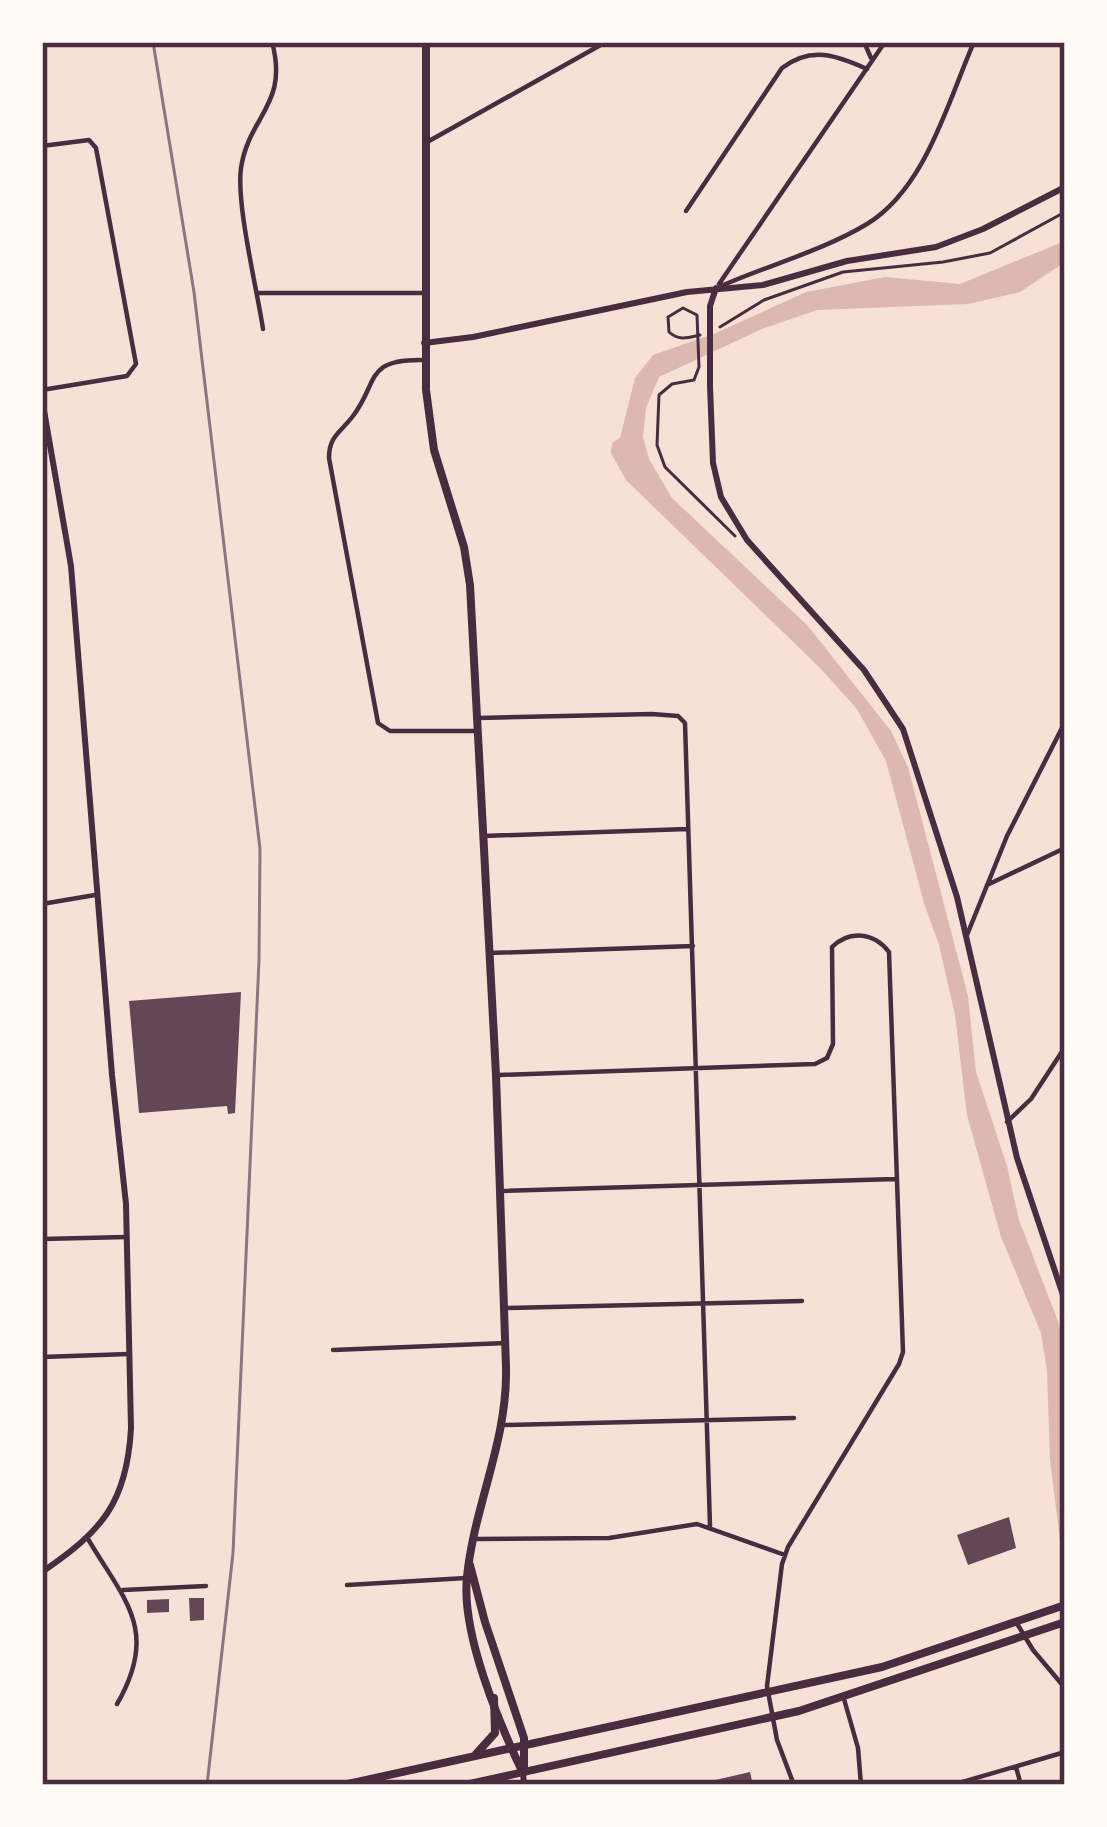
<svg xmlns="http://www.w3.org/2000/svg" width="1107" height="1827" viewBox="0 0 1107 1827" font-family="'Alegreya Sans',sans-serif">
<rect width="100%" height="100%" fill="#f7e1d7"/>
<path fill="#dcb8b0" d="M1065,241V262L1020,292L968,304L817,310L762,329L659,377L646,408L643,437L649,459L672,498L808,626L891,731L908,767L968,996L976,1072L1007,1166L1019,1220L1061,1329L1065,1370V1581L1050,1460L1047,1371L1041,1333L1001,1237L967,1115L955,1015L939,945L924,903L886,761L857,709L820,668L626,480L611,453L612,443L620,438L635,378L653,355L716,333L806,292L885,277L960,284Z"/>
<path fill="#644757" d="M241,992L235,1113L228,1114L227,1106L139,1113L129,1001Z
M1009,1517L1016,1548L968,1565L957,1535Z
M189,1598H204V1620L190,1621Z
M169,1599V1612L147,1613V1600Z
M750,1772L753,1785H711V1781Z"/>
<g fill="none" stroke-linecap="round" stroke-linejoin="round">
<path stroke="#4a2c40" stroke-width="3" d="M720,327L764,300L843,272L943,262L990,253L1065,212
M700,335C687,338 679,341 669,332L668,317L683,308L697,315L699,367L694,380L672,384L659,395L657,445L665,467L735,536"/>
<path stroke="#4a2c40" stroke-width="4.5" d="M864,42L871,58
M429,141L606,42
M42,146L89,140L96,148L136,364L127,376L42,390
M686,211L782,68C811,46 836,55 867,69
M719,284L885,42
M721,286C769,265 822,251 867,224C926,188 948,101 974,42
M258,293H424
M263,329C257,289 236,204 241,168C249,115 289,105 272,42
M425,360C364,358 379,382 353,416C340,433 329,436 329,458L378,723L390,731H475
M478,718L652,714L678,716L685,723L710,1526
M483,836L687,829
M987,885L1065,848
M42,904L95,895
M967,935L1007,836L1065,722
M490,953L693,946
M499,1075L815,1064L827,1058L833,1044L832,947C849,930 874,932 889,952L903,1352L899,1364L788,1547L782,1564L767,1686L777,1740L794,1785
M1007,1122L1031,1099L1065,1047
M500,1191L896,1179
M42,1239L127,1237
M504,1308L802,1301
M333,1350L506,1343
M42,1357L129,1354
M503,1425L794,1418
M88,1539C124,1600 160,1630 117,1704
M474,1539L609,1538L697,1524L785,1555
M347,1585L466,1578
M123,1590L206,1586
M1016,1622L1033,1650L1065,1688
M844,1699L858,1748L861,1785
M1016,1767L1021,1785
M952,1785L1065,1752"/>
<path stroke="#4a2c40" stroke-width="6" d="M716,288L710,306V386L713,463L721,497L747,540L864,670L903,729L957,897L1017,1158L1065,1301
M424,343L473,337L687,292L763,285L847,261L936,247L983,229L1065,187
M42,399L71,566L112,1075L126,1204L131,1428C127,1503 102,1531 42,1572
M523,1773L524,1785"/>
<path stroke="#4a2c40" stroke-width="8" d="M426,42V390L434,450L464,547L470,585L496,1075L506,1367C508,1440 474,1506 467,1577C461,1633 499,1723 523,1773
M470,1565L485,1622L524,1738V1770"/>
<path stroke="#4a2c40" stroke-width="8" d="M476,1754L495,1733L494,1698
M343,1785L882,1667L1065,1605
M465,1785L799,1711L1065,1622"/>
<path stroke="#8f747c" stroke-width="3" d="M153,42L194,292L260,849L259,960L233,1553L207,1785"/>
</g>
<rect width="1107" height="1827" fill="none" stroke="#fffaf5" stroke-width="90"/>
<rect x="45" y="45" width="1017" height="1737" fill="none" stroke="#4a2c40" stroke-width="4.5"/>
</svg>
